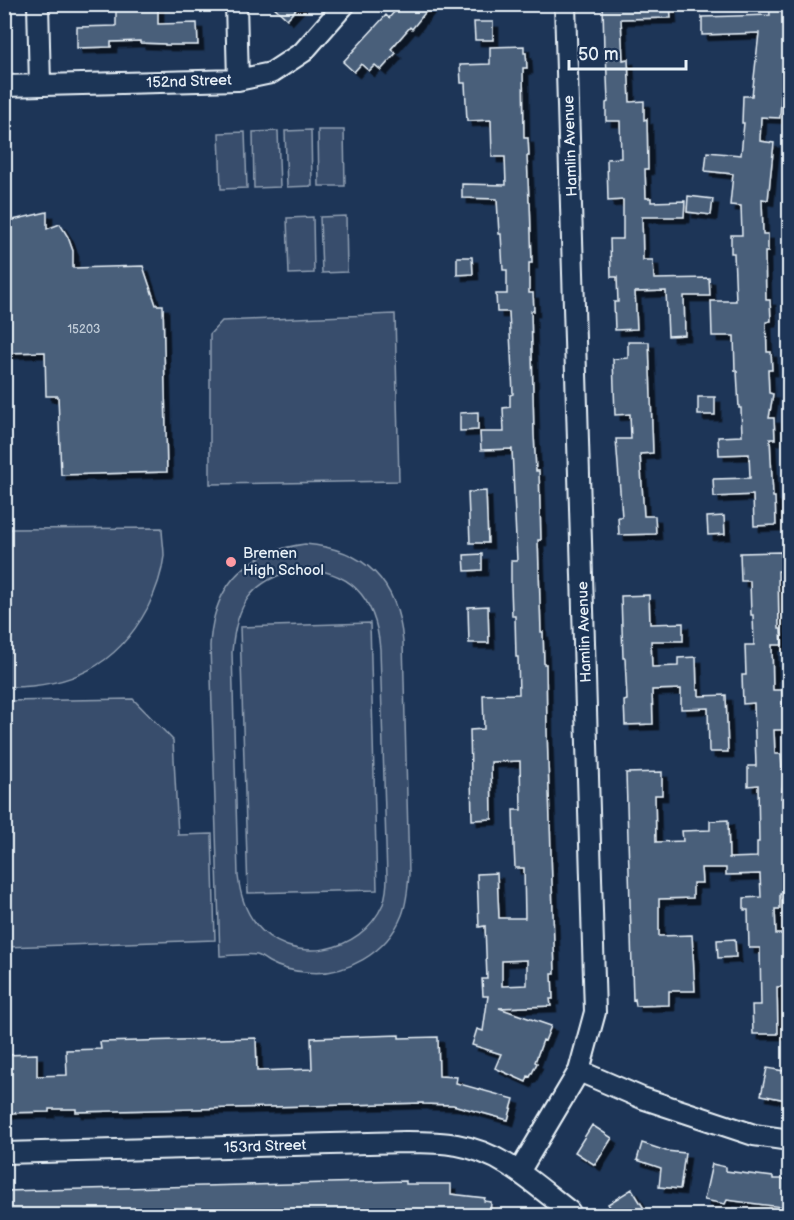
<svg xmlns="http://www.w3.org/2000/svg" width="794" height="1220" viewBox="0 0 794 1220" font-family="'Balsamiq Sans',sans-serif">
<defs>
<filter id="shadow"><feDropShadow dx="5.5" dy="5.5" stdDeviation="0" flood-color="#0009"/></filter>
</defs>
<rect width="100%" height="100%" fill="#1d3557"/>
<filter id="ink" filterUnits="userSpaceOnUse"><feTurbulence type="fractalNoise" baseFrequency=".0167" numOctaves="2"/><feDisplacementMap in="SourceGraphic" scale="12" xChannelSelector="R" yChannelSelector="G"/><feConvolveMatrix kernelMatrix="1 2 1 2 8 2 1 2 1" color-interpolation-filters="sRGB"/></filter>
<g filter="url(#ink)">
<path fill="#374d6c" stroke="#909fb2" stroke-width="1.5" fill-rule="evenodd" d="M311,130L312,186L287,187L285,131Z
M318,130H344L345,186H319Z
M278,131L280,187L254,188L253,132Z
M245,132L247,188L221,189L219,133Z
M346,216L347,272L322,273L320,217Z
M313,217L314,273L289,274L287,218Z
M395,314L399,481L210,484V334L222,321Z
M162,528C162,537 164,547 164,556C162,574 155,593 147,609C116,667 69,688 5,687V535L10,529Z
M305,544C365,549 398,582 403,642L409,874C408,888 407,902 402,915C387,953 345,977 305,972C292,971 280,968 269,962C265,960 261,956 257,955C250,953 228,956 220,956L210,646C213,585 245,552 305,544ZM299,569C351,569 376,599 380,649L387,877C387,886 386,895 383,904C361,955 290,967 255,923C244,909 240,893 238,876L232,652C236,604 251,580 299,569Z
M370,623L377,890L248,893L240,627Z
M133,699L173,740L178,835L212,834L215,940L5,947V701Z"/>
<path fill="#495e7a" stroke="#e8f1f8" stroke-width="1.5" fill-rule="evenodd" filter="url(#shadow)" d="M116,4H158V24L197,23L198,45H165V44L140,43V41L111,42V47L77,48V27L116,26Z
M271,4H301L287,19Z
M401,4H432L412,29L410,27L391,49L396,53L381,70L375,65L369,71L361,64L354,72L343,62L386,15L389,18Z
M603,4H670L671,18L621,19L623,60L628,59L630,102L644,101V120L647,119L648,169H645L646,198H651V202L685,201L684,217H642L643,260H653L654,279L709,278L710,296H684L685,335L668,336L666,291L635,292L637,329L615,330L614,302H618L617,277H611L610,239H623V200L608,201L607,159L621,158L620,121H606V103L608,102L606,51L604,52Z
M769,4H788L789,54L786,79H782L780,118L761,117L760,141L774,143L768,200L762,199L763,234H768V252H765L766,300H770L771,321L766,322L767,352H771L772,370H768L769,393L773,394L769,418H774L775,439H770L773,497H775L776,525L754,526L753,495L714,497L713,479L750,478L749,454L719,455L718,437L742,436L741,408H739L737,371H735L734,336H712L711,301H736L734,253H731V235H742L741,206L730,205L733,174L705,171L707,152L741,155L744,123H742L743,96H752L759,33L702,35V17L770,15Z
M474,22H493V40H475Z
M524,46V53H526L527,68H523L524,138H528L529,156H527L529,202H530L532,263H529V293H533L534,311H531L534,435L536,471H539L541,540H538L541,632H543L544,664H546L547,731L555,974H552L553,999H550L551,1006L499,1008L551,1026L545,1041L543,1040L535,1062L537,1063L530,1077L528,1076L526,1082L495,1068L501,1054L472,1045L477,1029L483,1031L488,996H483L482,979H487L485,926L479,927L477,874L497,873L499,918H525L524,868H515L514,846L513,810H521L520,761L491,762L492,819L472,820L470,730L484,729L483,695L519,694L518,657H516L515,616H512L511,586V561H517L512,449L481,450L480,432H504L503,408L510,407V395L513,394L509,312H497L496,294H507V270H503L501,234H499L497,199L462,198V184L506,185L505,157H492L491,120L467,121L465,83H461L460,65L490,64V47ZM527,960V985L502,986V961Z
M688,196L713,199L711,215L687,212Z
M47,212V229L60,224L68,237L73,251V268L143,266L156,305H163L167,472L61,475L58,396H46L45,352L4,353V222Z
M457,257H472L473,274L457,275Z
M628,342H649L653,453L640,454L644,516H655L656,534L619,535L618,517H622L616,439H631L630,414L615,415L613,359L628,358Z
M698,397H715V415H698Z
M478,412V430L460,431V413Z
M486,491L488,543H470L468,492Z
M724,516L725,534L708,535L707,517Z
M781,552L782,571H778L779,629H781L782,645H772L773,690H782L784,730H774L775,754H781L782,769H785L781,798L786,797L789,894H780V909H775L776,934H789V986L777,987L778,1034H753L752,1005H761L760,948H749L748,910H744V898L761,897L760,874L726,875V868H701L702,883H693V898L659,899V936L692,935L695,991H669V1005L636,1006L635,999L633,1000L626,773L662,772V795H655L656,842L683,841L682,831L710,830V821L728,820L729,858L757,857V842H759L758,785L748,786V766H756L754,703L743,704L742,675H746L745,645H754L753,615H751L750,581H741L740,553Z
M482,554V570L465,571L464,555Z
M649,595L650,624L683,623V641H651L652,667L678,666V658L696,657L697,690H699V696L726,695L728,752H709L708,708L681,709V689L652,690L653,724L625,725L624,701L627,700L625,658H623L621,596Z
M488,606L489,643H469L468,607Z
M735,939L736,957L718,958L717,940Z
M399,1035V1038L438,1037L439,1076L457,1077L456,1083L514,1099L508,1120L453,1105L423,1104V1103L76,1112V1109H49V1112L4,1113V1055L37,1054V1076L67,1075L66,1050L101,1049L100,1042L256,1038L257,1071L312,1069L311,1038Z
M767,1068L789,1072V1083L786,1100L761,1095Z
M592,1125L612,1138L595,1165L575,1152Z
M642,1143L666,1151L685,1153L680,1189L659,1187L661,1168L637,1160Z
M712,1164L726,1167V1171L773,1177V1179H789V1208L727,1200L725,1204L704,1200Z
M406,1181V1184H451V1194L485,1198L484,1201L491,1202L490,1215H468V1213L414,1212V1215H392V1210L344,1212V1215H6L5,1191Z
M632,1189L648,1215H615L608,1204Z"/>
<g fill="none" stroke-linecap="round" stroke-linejoin="round">
<g stroke="#e8f1f8" stroke-width="24">
<path id="street" d="M38,4L40,85
M236,4L238,80
M4,86L238,80L271,73L303,52L345,4
M579,1071L642,1098L754,1135L790,1140
M4,1153L406,1142C423,1142 440,1142 457,1145C503,1153 534,1184 569,1211L572,1216
M519,1172L579,1071L595,1012L565,4"/>
</g>
<use href="#street" stroke="#1d3557" stroke-width="20"/>
</g>
</g>
<circle fill="#ff9aa2" stroke="#1d3557" stroke-width="2" cx="231" cy="562" r="6"/>
<g text-anchor="middle" stroke-width="4.5" stroke-linejoin="round" paint-order="stroke">
<g font-size="12" fill="#c0ccd8">
<text x="84" y="333">15203</text>
</g>
<g font-size="15" fill="#e8f1f8" stroke="#1d3557">
<text transform="translate(189 81) rotate(-2)" y="5">152nd Street</text>
<text transform="translate(570 146) rotate(-92)" y="5">Hamlin Avenue</text>
<text transform="translate(584 632) rotate(-92)" y="5">Hamlin Avenue</text>
<text transform="translate(265 1146) rotate(-2)" y="5">153rd Street</text>
</g>
<g font-size="15" fill="#e8f1f8" stroke="#1d3557" text-anchor="start">
<text x="243" y="558">Bremen<tspan x="243" dy="17">High School</tspan></text>
</g>
</g>
<rect width="794" height="1220" fill="none" stroke="#1d3557" stroke-width="24"/>
<rect x="12" y="12" width="770" height="1196" fill="none" stroke="#e8f1f8" stroke-width="2" filter="url(#ink)"/>
<path d="M569 60v9h117v-9" fill="none" stroke="#e8f1f8" stroke-width="3"/>
<text x="578" y="60" font-size="18" fill="#e8f1f8" stroke="#1d3557" stroke-width="4.5" paint-order="stroke">50 m</text>
</svg>
